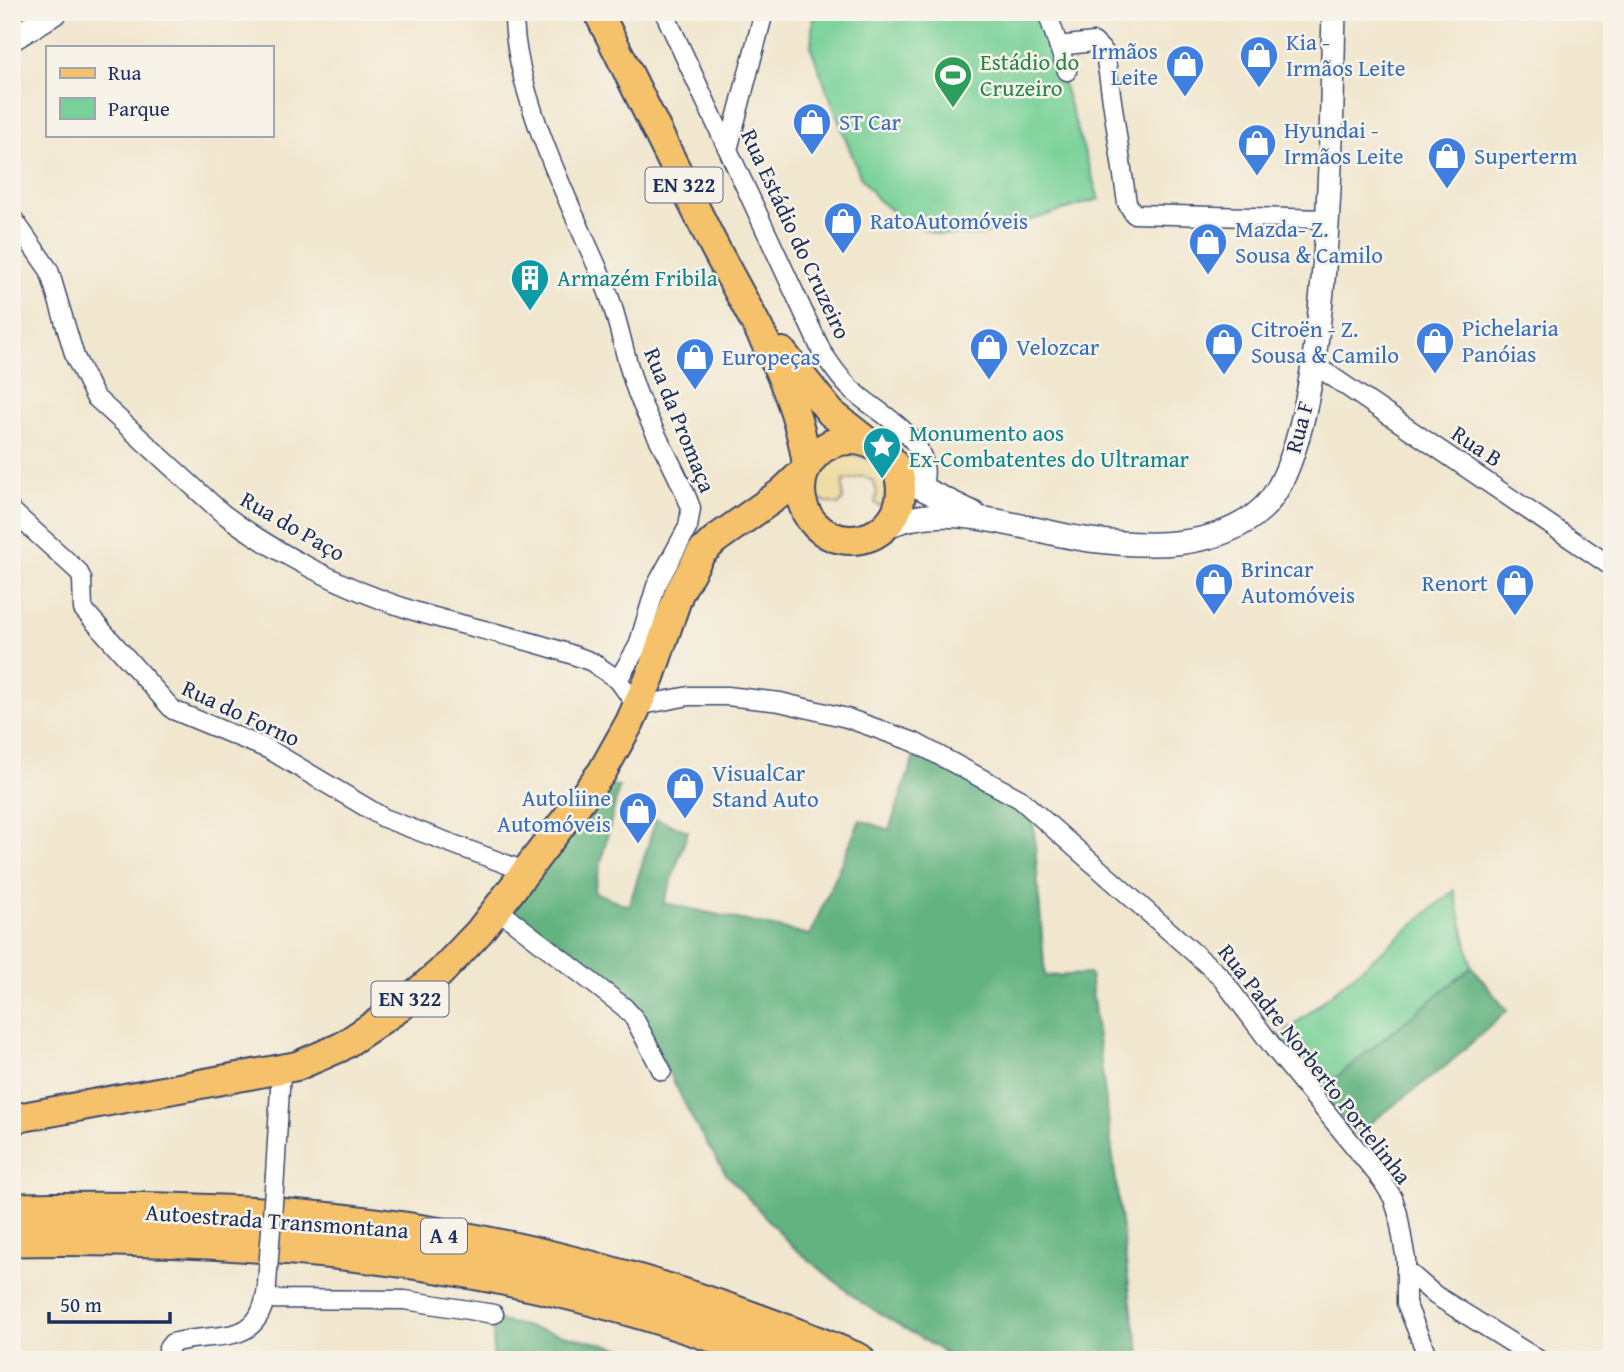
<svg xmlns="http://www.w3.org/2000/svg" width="1624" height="1372" viewBox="0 0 1624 1372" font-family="'Gentium Book Plus',serif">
<rect width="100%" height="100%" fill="#f7f3e8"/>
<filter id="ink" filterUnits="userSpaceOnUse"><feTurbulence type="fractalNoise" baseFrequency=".0143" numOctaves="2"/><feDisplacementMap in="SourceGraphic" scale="14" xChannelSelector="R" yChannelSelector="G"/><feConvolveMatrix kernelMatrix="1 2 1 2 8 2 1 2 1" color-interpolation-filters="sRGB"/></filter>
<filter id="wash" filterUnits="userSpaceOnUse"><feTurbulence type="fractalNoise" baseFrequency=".00686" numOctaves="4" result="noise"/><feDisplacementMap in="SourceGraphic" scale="28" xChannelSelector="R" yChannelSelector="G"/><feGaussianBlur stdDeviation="1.57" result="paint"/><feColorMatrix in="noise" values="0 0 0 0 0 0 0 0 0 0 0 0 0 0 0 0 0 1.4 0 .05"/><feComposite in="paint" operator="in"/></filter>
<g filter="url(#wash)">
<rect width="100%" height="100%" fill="#f1e6ce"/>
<path fill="#78d198" stroke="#4a807b" stroke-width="2" d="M806,12H1041L1099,199L979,236L936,234L900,218L877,199L860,176L811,48L813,16L806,15Z
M1454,890L1472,967L1318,1092L1278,1039Z"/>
<path fill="#62b380" stroke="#3e716f" stroke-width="2" d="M916,751L992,790L1033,818L1045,976L1090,974L1133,1318L1142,1360H957L859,1301L791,1245L726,1174L696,1126L644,1023L630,1002L511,912L606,783L619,787L594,892L629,906L656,819L688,831L664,903L810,935L860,820L889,830Z
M1472,967L1507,1011L1447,1065L1356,1134L1318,1092Z
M493,1319L656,1356L665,1360H493Z"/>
<path fill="#eeda9e" stroke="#84847e" stroke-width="2" d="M845,454C875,454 894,478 882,507L875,503L877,492L873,481L863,476L843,481V499L839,505L815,499L818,474L834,457Z"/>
</g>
<g filter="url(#ink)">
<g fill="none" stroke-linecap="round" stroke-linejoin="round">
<g stroke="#3b4a6f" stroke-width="21">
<path id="minor" d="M514,12C513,92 571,206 603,280C619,316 623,355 637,392C652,432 676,467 691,508L688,527L656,586L638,646L618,680
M664,12L822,352C831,365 840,379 852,390C882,417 938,440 922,489
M1047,12L1067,71
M1058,46L1094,42L1105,53L1127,203L1134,214L1325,219
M729,146L764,12
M12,217L49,270L75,357L95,397L221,512C274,553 348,590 411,610C471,629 534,639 592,662L618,680L637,706L689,696H727L780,702L847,718L914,742L1020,799L1220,976L1273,1047L1381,1179L1393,1198L1398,1214L1406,1260V1303L1429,1360
M1315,365L1612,567
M12,511L78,571L82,579L83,609L173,710L270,750L384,818L527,872
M497,909L624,1007L634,1018L662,1071
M275,1175L281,1071
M1406,1270L1435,1295L1539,1360
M265,1299L405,1300L494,1314
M170,1360L168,1348L172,1343C218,1330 260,1350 267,1287"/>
</g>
<g stroke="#3b4a6f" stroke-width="26">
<path id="tertiary" d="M12,39L56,12
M897,469L913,484L973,513
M883,528C948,497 1023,531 1090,540C1146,547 1217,550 1262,509C1333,444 1331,113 1334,12"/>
</g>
<g stroke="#3b4a6f" stroke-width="32">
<path id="primary" d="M598,12C637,89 674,166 712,242C750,316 796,382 807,466
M782,352L831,413L869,443
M801 490a50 50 0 1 1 100 0a50 50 0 1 1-100 0Z
M12,1119L297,1066L341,1047L399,1008L440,973L479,932L602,772L630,722L650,677L679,593L701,553L716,539L781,493L804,471"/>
</g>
<g stroke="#3b4a6f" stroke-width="37">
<path id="motorway" d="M12,1210C131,1208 250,1209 368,1224C538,1245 700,1294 858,1360
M12,1239C282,1235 527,1260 780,1360"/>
</g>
<use href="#minor" stroke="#fff" stroke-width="18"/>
<use href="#tertiary" stroke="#fff" stroke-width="23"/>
<use href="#primary" stroke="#f5c16b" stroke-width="28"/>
<use href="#motorway" stroke="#f5c16b" stroke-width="33"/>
<g stroke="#3b4a6f" stroke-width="21" stroke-linecap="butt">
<path id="minor-bridge" d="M267,1284L275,1175"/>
</g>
<use href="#minor-bridge" stroke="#fff" stroke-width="18"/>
</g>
</g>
<defs>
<g id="shop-pin" transform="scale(2.0125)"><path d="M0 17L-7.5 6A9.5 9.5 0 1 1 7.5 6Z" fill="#3f7fe0" stroke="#f7f3e8"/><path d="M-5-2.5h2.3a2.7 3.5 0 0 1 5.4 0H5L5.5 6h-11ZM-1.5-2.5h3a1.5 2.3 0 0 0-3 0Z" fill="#fff"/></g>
<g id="stadium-pin" transform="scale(2.0125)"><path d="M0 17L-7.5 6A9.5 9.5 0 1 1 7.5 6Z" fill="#2e9e5b" stroke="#f7f3e8"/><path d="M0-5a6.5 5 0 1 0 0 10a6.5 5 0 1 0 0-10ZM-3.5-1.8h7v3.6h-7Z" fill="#fff"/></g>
<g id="building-pin" transform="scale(2.0125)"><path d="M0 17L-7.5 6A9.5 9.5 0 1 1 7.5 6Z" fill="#0f9aa8" stroke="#f7f3e8"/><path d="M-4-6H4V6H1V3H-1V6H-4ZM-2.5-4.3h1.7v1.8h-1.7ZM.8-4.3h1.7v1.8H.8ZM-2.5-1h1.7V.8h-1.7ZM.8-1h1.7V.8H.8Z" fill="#fff"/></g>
<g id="sight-pin" transform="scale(2.0125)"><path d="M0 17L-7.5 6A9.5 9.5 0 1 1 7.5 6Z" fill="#0f9aa8" stroke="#f7f3e8"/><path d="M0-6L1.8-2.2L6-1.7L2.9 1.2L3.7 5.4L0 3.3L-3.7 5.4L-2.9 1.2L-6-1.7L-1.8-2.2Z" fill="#fff"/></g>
</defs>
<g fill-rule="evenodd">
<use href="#shop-pin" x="1259" y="55"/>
<use href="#shop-pin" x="1185" y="64"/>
<use href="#stadium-pin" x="953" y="75"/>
<use href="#shop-pin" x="812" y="122"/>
<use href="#shop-pin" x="1257" y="143"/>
<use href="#shop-pin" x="1447" y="156"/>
<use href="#shop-pin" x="843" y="221"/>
<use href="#shop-pin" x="1208" y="242"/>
<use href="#building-pin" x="530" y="278"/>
<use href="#shop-pin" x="1435" y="341"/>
<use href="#shop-pin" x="1224" y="342"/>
<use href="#shop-pin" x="989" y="347"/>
<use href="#shop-pin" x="695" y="357"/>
<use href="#sight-pin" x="882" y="446"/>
<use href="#shop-pin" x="1214" y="582"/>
<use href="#shop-pin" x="1515" y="583"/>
<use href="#shop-pin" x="685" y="786"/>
<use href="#shop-pin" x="638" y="811"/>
</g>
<g text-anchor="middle" stroke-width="5" stroke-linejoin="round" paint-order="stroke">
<g fill="#f7f3e8" stroke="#5d6a87" stroke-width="2">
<rect x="645.5" y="167.5" width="77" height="35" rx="5"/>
<rect x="371.5" y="981.5" width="77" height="35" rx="5"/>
<rect x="421" y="1218.5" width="46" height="35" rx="5"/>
</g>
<g font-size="21" font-weight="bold" fill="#1b2f5e">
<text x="684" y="192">EN 322</text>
<text x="410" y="1006">EN 322</text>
<text x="444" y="1243">A 4</text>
</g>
<g font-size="23" fill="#366cbe" stroke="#f7f3e8" text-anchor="start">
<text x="1286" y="50">Kia -<tspan x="1286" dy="26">Irmãos Leite</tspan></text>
<text x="1158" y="59" text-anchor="end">Irmãos<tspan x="1158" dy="26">Leite</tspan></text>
<text x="839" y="130">ST Car</text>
<text x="1284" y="138">Hyundai -<tspan x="1284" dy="26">Irmãos Leite</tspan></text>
<text x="1474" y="164">Superterm</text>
<text x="870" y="229">RatoAutomóveis</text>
<text x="1235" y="237">Mazda- Z.<tspan x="1235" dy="26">Sousa &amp; Camilo</tspan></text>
<text x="1462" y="336">Pichelaria<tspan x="1462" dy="26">Panóias</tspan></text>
<text x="1251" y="337">Citroën - Z.<tspan x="1251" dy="26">Sousa &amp; Camilo</tspan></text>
<text x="1016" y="355">Velozcar</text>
<text x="722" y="365">Europeças</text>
<text x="1241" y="577">Brincar<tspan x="1241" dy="26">Automóveis</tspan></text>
<text x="1488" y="591" text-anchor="end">Renort</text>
<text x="712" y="781">VisualCar<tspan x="712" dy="26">Stand Auto</tspan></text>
<text x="611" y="806" text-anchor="end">Autoliine<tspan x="611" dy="26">Automóveis</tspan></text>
</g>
<g font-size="23" fill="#27864d" stroke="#f7f3e8" text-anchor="start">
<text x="980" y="70">Estádio do<tspan x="980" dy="26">Cruzeiro</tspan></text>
</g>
<g font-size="23" fill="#1b2f5e" stroke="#f7f3e8">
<text transform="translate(796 234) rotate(65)" y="8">Rua Estádio do Cruzeiro</text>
<text transform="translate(680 420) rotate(68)" y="8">Rua da Promaça</text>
<text transform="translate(1299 427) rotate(-75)" y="8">Rua F</text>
<text transform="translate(1477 446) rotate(34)" y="8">Rua B</text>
<text transform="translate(293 526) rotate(30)" y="8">Rua do Paço</text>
<text transform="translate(241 713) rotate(25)" y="8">Rua do Forno</text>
<text transform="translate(1315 1064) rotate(52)" y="8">Rua Padre Norberto Portelinha</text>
<text transform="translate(277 1221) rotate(4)" y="8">Autoestrada Transmontana</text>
</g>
<g font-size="23" fill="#0d838f" stroke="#f7f3e8" text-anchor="start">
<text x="557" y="286">Armazém Fribila</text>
<text x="909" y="441">Monumento aos<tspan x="909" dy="26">Ex-Combatentes do Ultramar</tspan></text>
</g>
</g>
<rect width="1624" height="1372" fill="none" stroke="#f7f3e8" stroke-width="42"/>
<rect x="46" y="46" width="228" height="91" fill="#f7f3e8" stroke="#9fa5b1" stroke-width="2"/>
<rect x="60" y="68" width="35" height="10" fill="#f5c16b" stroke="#9fa5b1" stroke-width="2"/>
<text x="108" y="80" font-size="21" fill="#1b2f5e">Rua</text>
<rect x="60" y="98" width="35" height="21" fill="#78d198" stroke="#9fa5b1" stroke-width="2"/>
<text x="108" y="116" font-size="21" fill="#1b2f5e">Parque</text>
<path d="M49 1312v10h121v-10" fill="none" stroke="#1b2f5e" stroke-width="3.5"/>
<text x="60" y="1312" font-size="21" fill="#1b2f5e" stroke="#f7f3e8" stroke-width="5" paint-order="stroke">50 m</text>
</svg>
